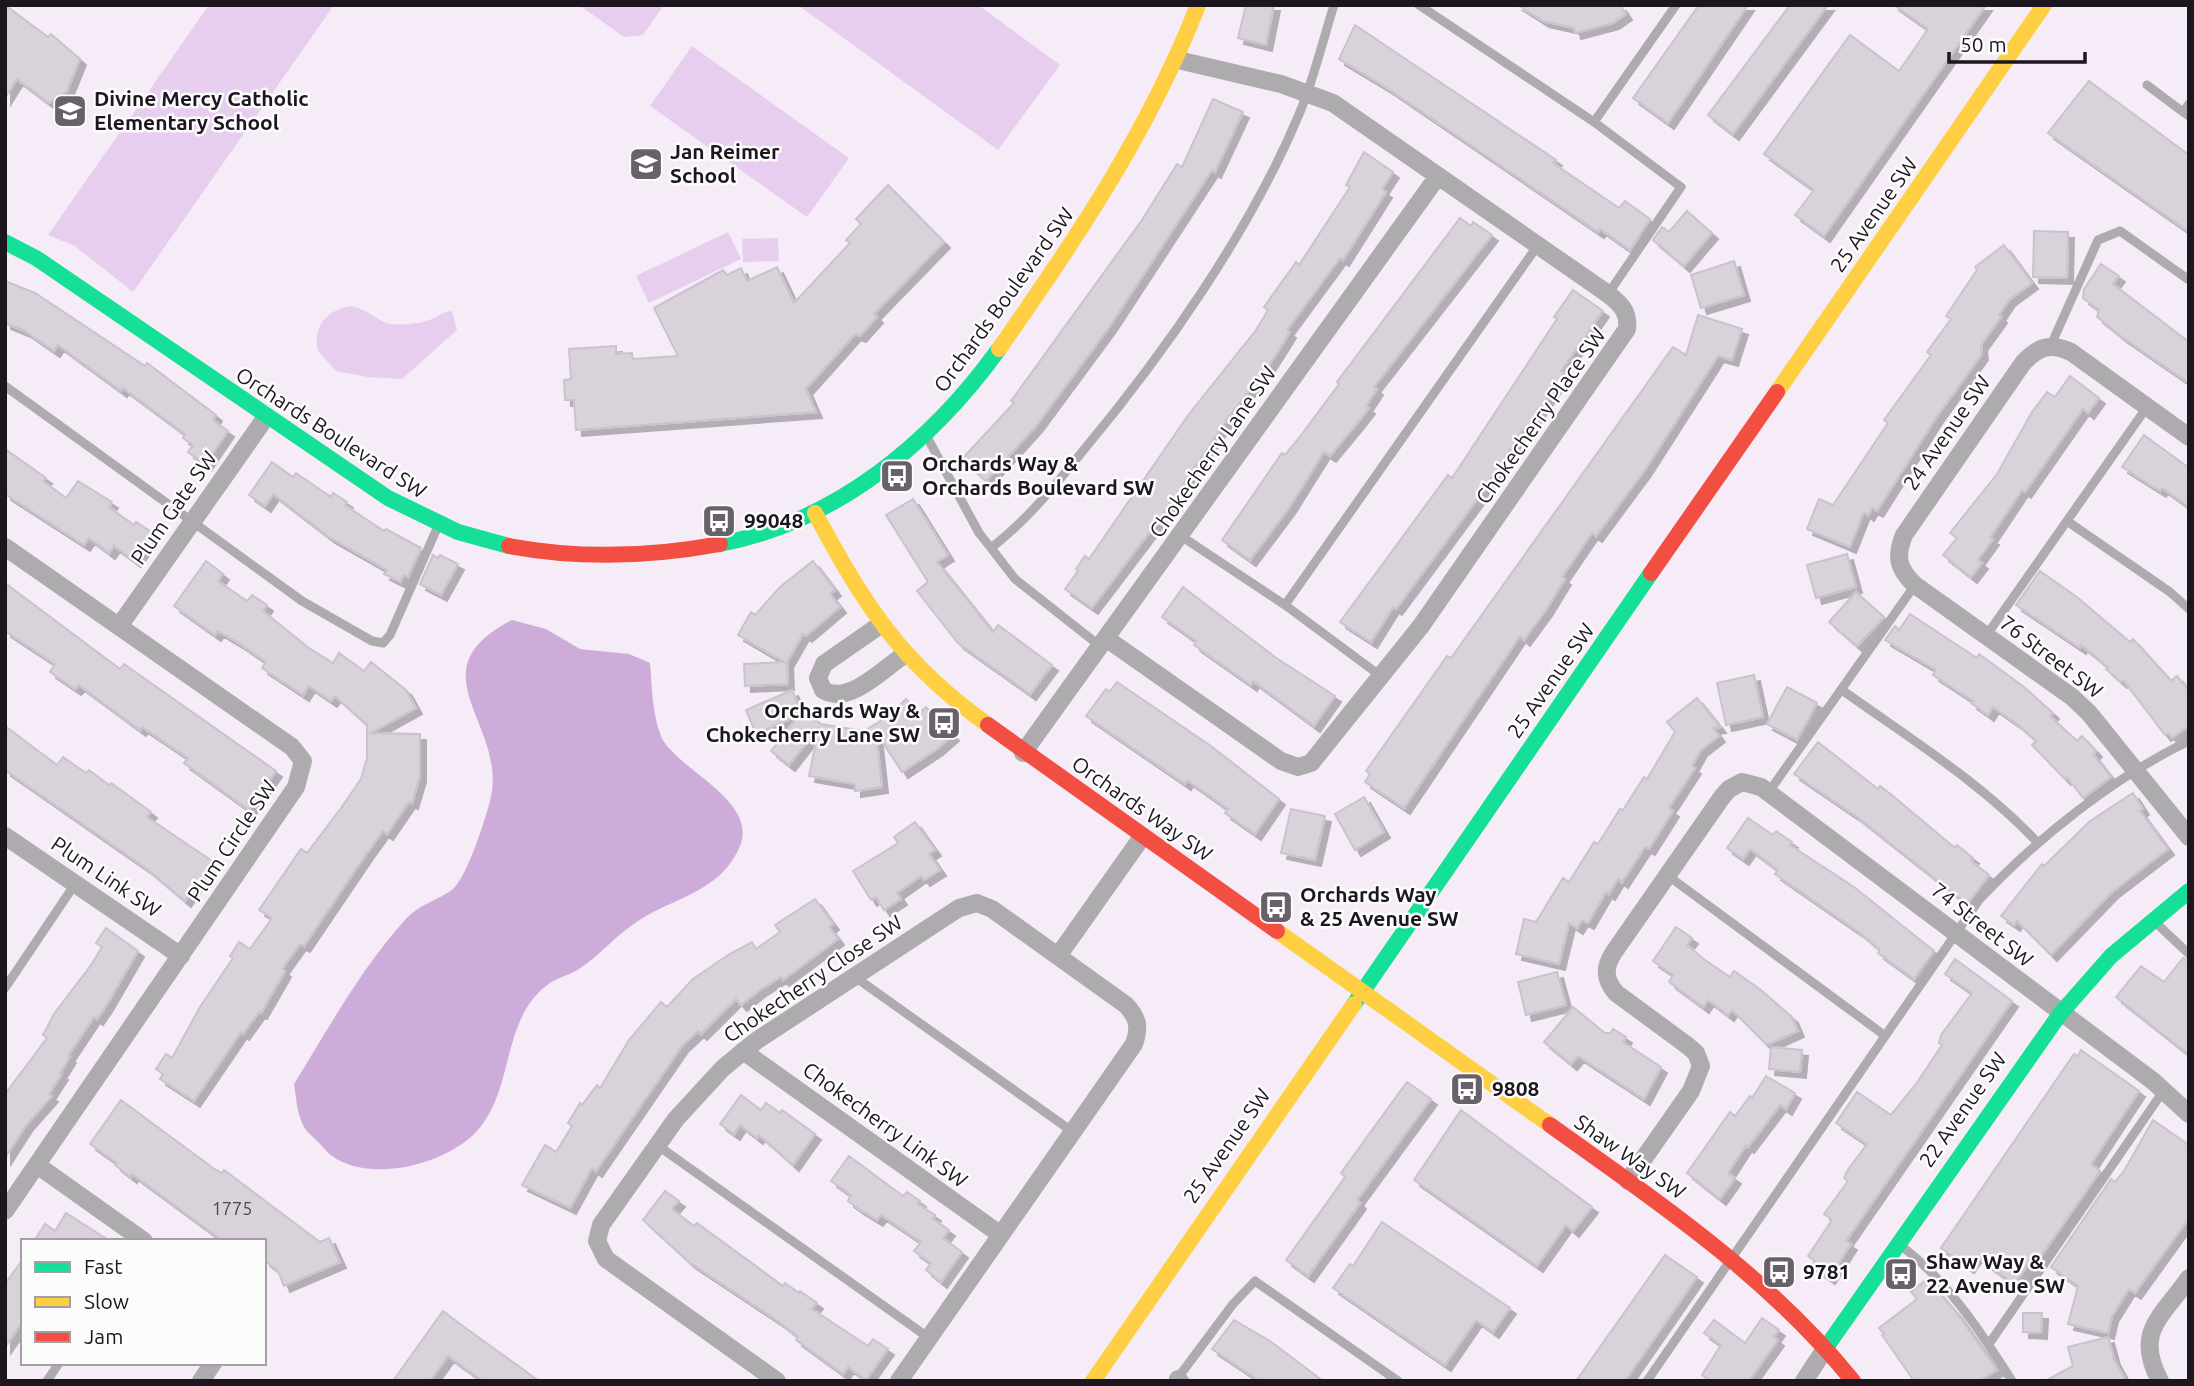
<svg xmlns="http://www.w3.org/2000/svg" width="2194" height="1386" viewBox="0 0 2194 1386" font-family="Ubuntu,sans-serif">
<defs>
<filter id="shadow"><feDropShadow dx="6" dy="6" stdDeviation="0" flood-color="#0004"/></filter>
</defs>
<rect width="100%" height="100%" fill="#f5ecf7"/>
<path fill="#e7cdee" d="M209,5H334L133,292L75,246L48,235Z
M579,5H664L643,35L624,37Z
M798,5H978L1060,65L998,150Z
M692,46L849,158L807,217L650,106Z
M728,232L741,259L649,303L636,276Z
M778,238L779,261L743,262L742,239Z
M350,306C367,308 378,322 391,324C401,325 417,324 426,321C436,319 440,312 452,311L457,330L402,379L368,377L336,371L318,351C312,327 327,310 350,306Z"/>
<path fill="#ceacda" d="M512,620L546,629L580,649L629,654L650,663C652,686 652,714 661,736C674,768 759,800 740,846C722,890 677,897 641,919C618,933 599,956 579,969C570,975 559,977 550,983C500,1018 516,1087 477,1131C447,1164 371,1184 332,1156C326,1152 322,1145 317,1141C313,1136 305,1131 303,1125C297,1113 296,1097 294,1084C328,1029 361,969 404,921C419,904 437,901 453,889C467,877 485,820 490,801C510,725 411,672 512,620Z"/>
<path fill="#d9d2db" stroke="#cac2cc" stroke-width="2" filter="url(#shadow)" d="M5,5L48,37L51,34L80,59L67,91L49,103L17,79L5,98Z
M1246,5H1274L1266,45L1238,38Z
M1518,5H1620L1626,14L1613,23L1575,33L1574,28L1543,21Z
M1699,5H1748L1668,123L1633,98Z
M1790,5H1828L1733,134L1708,115Z
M1894,5H1986L1824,236L1795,215L1814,190L1764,154L1850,35L1899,71L1928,29Z
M1355,25L1556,160L1553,163L1619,208L1625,201L1650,219L1630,250L1600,229L1598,232L1387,88L1339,59Z
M2089,81L2189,155V232L2048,133Z
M1213,99L1243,112L1215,172L1212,170L1110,326L1036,426L986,481L962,459L1014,403L1011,401L1142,220L1177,164L1182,167Z
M1364,152L1393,172L1382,189L1386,192L1343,260L1340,258L1287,330L1290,332L1270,364L1230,415L1158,521L1092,608L1065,589L1078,571L1076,569L1085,556L1089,559L1189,414L1256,330L1268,310L1264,307L1296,262L1299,265L1350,187L1346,185Z
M888,185L944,242L874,314L877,317L860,336L855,334L806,389L816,412L576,430L574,400H565L564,380L571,379L569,349L616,346V354L632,353L633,359L678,356L654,308L723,270L727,275L741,268L747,281L777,267L794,303L850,243L846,240L861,224L856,219Z
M1687,211L1712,233L1684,266L1653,240L1662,227L1669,232Z
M1460,218L1471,226L1473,222L1492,235L1374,387L1377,389L1366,406L1369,408L1358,422L1330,456L1324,452L1289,508L1250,560L1222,540L1282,453L1285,455L1299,438L1339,384L1337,382Z
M2034,231L2068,232L2067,278L2033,277Z
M2004,245L2032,283L2009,300L1999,315L2001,317L1981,345L1982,354L1936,418L1877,511L1872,508L1868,515L1864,512L1850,547L1807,529L1819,499L1833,505L1888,423L1884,420L1931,355L1927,352L1951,319L1946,316L1977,270L1975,267Z
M1734,261L1744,295L1701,308L1691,275Z
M2101,264L2119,276L2113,284L2189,342V383L2122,337L2097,317L2099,310L2083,298L2084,289Z
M5,281L35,293L145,366L147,363L216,415L213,420L228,431L205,465L188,452L193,445L183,438L185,434L123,388L121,391L58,345L54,351L25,331L5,323Z
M1573,290L1603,311L1561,371L1564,373L1526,431L1523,429L1482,493L1396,609L1393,607L1371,642L1340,622L1448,475L1452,478L1557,319L1554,317Z
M1698,315L1742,329L1732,360L1718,356L1645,470L1596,536L1592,533L1562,577L1565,579L1546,610L1524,640L1520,636L1404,808L1365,782L1370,774L1366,771L1447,656L1451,658L1673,347L1686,355Z
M2070,376L2099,398L2088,413L2083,409L2025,492L2022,490L1990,538L1993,539L1978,560L1982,563L1971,577L1943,555L1957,538L1950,533L1997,474L2032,412L2047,392L2055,397Z
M2144,435L2189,468V507L2162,488L2160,491L2122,467Z
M5,449L46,478L43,481L66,498L78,481L112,502L109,507L134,525L136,522L154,534L135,561L114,546L109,553L89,538L84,545L5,494Z
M272,462L293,477L296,473L331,497L333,493L347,502L345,505L384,531L386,529L421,548L408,577L404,575L400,582L384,574L387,570L329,537L273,494L265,506L249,495Z
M913,499L948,555L937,562L993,632L998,625L1052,665L1030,694L958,643L917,591L928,582L886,515Z
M1847,554L1856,587L1816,598L1807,565Z
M433,555L438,558L440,555L458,564L441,595L420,584Z
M206,561L223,574L218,581L247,601L252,595L267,605L263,611L309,648L333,663L339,653L364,671L371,662L406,690L416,708L371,733L420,734V776L412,803L409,802L387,834L383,831L367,853L304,946L300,944L282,969L285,971L261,1013L259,1012L243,1034L241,1032L194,1101L160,1079L163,1074L156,1069L166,1054L172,1058L200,1007L233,958L230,956L239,942L250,949L272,918L259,910L301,849L307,853L341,808L361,779L367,758V725L335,696L331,701L309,686L303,695L262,668L266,662L240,644L218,631L215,635L174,606Z
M813,561L835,590L830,594L840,607L806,636L803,634L787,662L788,684L745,686L744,664L784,662L738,635L751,612L755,615L780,587Z
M2040,571L2077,597L2130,642L2133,639L2171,681L2177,676L2189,691V726L2172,738L2168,733L2165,735L2123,680L2121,682L2106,669L2108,667L2081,645L2080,648L2016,605Z
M5,583L120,669L124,664L276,771L249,810L184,763L188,758L142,727L140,730L79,685L75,689L50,672L55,664L5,631Z
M1183,587L1275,657L1335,696L1314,726L1253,681L1251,685L1194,645L1196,641L1162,617Z
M1856,592L1884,617L1857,646L1829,622Z
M1910,614L1977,658L1979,654L2024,687L2053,713L2050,716L2077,741L2082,736L2096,751L2093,754L2111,777L2083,798L2067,777L2065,779L2032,745L2036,741L2017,724L1993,707L1988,715L1971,703L1973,701L1933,675L1936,670L1885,640L1895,626L1899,630Z
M1754,675L1763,717L1726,725L1717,683Z
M1117,682L1211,746L1279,799L1255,834L1225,813L1228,809L1187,780L1185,784L1086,716L1106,689L1109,692Z
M1787,687L1817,703L1797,740L1767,724Z
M792,690L801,711L803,709L821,724L864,731L890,715L906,699L919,713L926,707L953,735L937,749L902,772L876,732L882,787L855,791V784L809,776L819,727L789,765L771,751L799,715L756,734L746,710Z
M1697,698L1720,727L1713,728L1719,736L1701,750L1692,766L1695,768L1669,808L1673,811L1649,849L1645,847L1622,882L1618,879L1609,894L1606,892L1588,923L1582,920L1577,928L1569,923L1559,964L1516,954L1524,919L1536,922L1563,878L1569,882L1594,842L1598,844L1620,809L1623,810L1644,777L1647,779L1675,732L1667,722Z
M5,726L57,765L63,757L86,773L89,770L109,785L111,783L151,812L147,817L212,861L185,901L147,869L5,770Z
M1818,742L1878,789L1880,786L1893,796L1955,848L1957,845L1973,858L1971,861L1989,875L1967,904L1857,817L1794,774Z
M2133,793L2143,809L2140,811L2168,849L2112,892L2051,955L2017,921L2014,925L2001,916L2042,864L2044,866L2090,821Z
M1364,797L1384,832L1355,850L1335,814Z
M1291,809L1325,816L1315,860L1281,853Z
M1748,818L1773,835L1776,831L1792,842L1790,845L1854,887L1934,951L1914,979L1878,953L1880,950L1860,933L1775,874L1778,870L1750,849L1743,859L1727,848Z
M915,822L935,850L929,854L940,870L924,880L921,876L897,893L901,899L884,910L876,897L871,900L853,871L898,843L894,837Z
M815,899L833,924L829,927L838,939L783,980L781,977L760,990L741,1005L736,999L701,1034L698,1031L682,1046L596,1171L592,1168L570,1208L522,1185L545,1145L556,1152L572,1126L568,1123L580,1103L582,1105L597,1085L600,1088L629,1040L661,1002L667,1007L693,979L728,955L752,942L756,949L780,932L775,925Z
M1676,927L1692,938L1687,945L1705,960L1730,977L1734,971L1761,990L1792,1017L1798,1031L1767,1045L1732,1010L1728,1015L1708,1000L1703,1007L1669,982L1673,975L1653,961Z
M106,928L138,951L106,1006L97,1019L94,1017L68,1056L70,1057L60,1073L62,1074L49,1094L52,1096L27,1124L5,1158V1094L47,1038L43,1035L54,1014L91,965L102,947L96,943Z
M2183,958L2189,961V1055L2116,997L2141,966L2164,982Z
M1955,959L2012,1001L1846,1241L1851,1244L1829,1278L1811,1266L1815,1261L1808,1256L1832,1220L1824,1214L1848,1181L1844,1178L1847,1171L1867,1144L1836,1123L1857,1092L1891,1115L1916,1084L1942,1045L1939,1043L1941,1035L1972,993L1945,974Z
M1557,972L1566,1005L1526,1015L1518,982Z
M1573,1007L1605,1033H1611L1613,1029L1626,1037L1623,1042L1661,1067L1644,1099L1578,1056L1571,1064L1544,1042Z
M1771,1047L1802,1050L1800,1072L1769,1069Z
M2081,1050L2139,1091L2091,1164L2100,1171L2039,1259L2035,1255L2014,1284L1976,1256L1968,1267L1941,1248L2074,1054L2078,1056Z
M1766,1076L1795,1093L1786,1109L1780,1105L1748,1147L1746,1145L1728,1173L1735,1178L1720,1199L1687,1173L1730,1112L1735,1116L1750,1096L1752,1098Z
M1407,1082L1431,1099L1357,1200L1360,1203L1308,1276L1286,1260L1345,1177L1341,1173Z
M741,1095L761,1110L766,1103L780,1113L782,1110L815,1134L793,1165L759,1135L757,1138L740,1125L734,1134L720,1124Z
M121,1100L213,1168L222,1173L224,1170L320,1242L329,1238L340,1262L284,1286L278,1271L264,1260V1241H223L132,1174L131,1177L115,1165L117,1163L90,1144Z
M1461,1110L1592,1207L1573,1231L1566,1225L1537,1266L1414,1180Z
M2153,1120L2189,1145V1218L2135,1293L2129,1289L2112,1316L2108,1333L2068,1324L2078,1286L2051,1267L2111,1179L2115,1182L2124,1171Z
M849,1156L903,1196L907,1192L920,1201L918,1204L935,1215L933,1219L949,1230L943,1238L962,1252L941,1282L926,1270L931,1263L914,1251L921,1242L881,1215L877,1220L859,1209L848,1201L851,1195L831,1181Z
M665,1191L679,1201L672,1209L694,1226L697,1223L783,1286L785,1283L799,1293L800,1291L817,1303L812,1309L868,1346L873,1339L888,1349L866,1380L848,1367L843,1374L796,1340L798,1337L778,1321L689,1262L643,1220Z
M66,1213L110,1241H34L45,1224L55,1231Z
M1382,1222L1510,1308L1493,1332L1476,1320L1445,1365L1333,1288L1350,1264L1353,1266Z
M1665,1255L1697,1277L1625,1381H1576Z
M23,1259V1321L5,1347V1284Z
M1927,1279L1956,1312L1997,1370L1979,1381H1914L1882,1335L1884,1334L1879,1328L1917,1299L1911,1292Z
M443,1311L467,1329L539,1381H483L448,1356L430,1381H393Z
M2023,1313H2042L2041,1333L2023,1332Z
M1762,1318L1779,1330L1774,1337L1778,1340L1749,1381H1710L1702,1375L1721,1345L1704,1333L1714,1320L1745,1343Z
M1234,1320L1270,1341L1323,1381H1260L1212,1349Z
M2108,1337L2114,1359L2126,1381H2045L2073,1366L2068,1347Z"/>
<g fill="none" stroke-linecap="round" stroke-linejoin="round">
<path stroke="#aeabaf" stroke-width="9" d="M1419,5L1594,122L1681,187L1608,294
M2147,85L2183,112
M2189,104L2183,112L2189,116
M1594,122L1676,5
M2051,345L2098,240L2120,231L2189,280
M5,386L302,601L372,641L383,643L390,635L438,526
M927,437L979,533L991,548C1026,521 1054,487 1082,452C1164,354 1251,230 1300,112C1314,78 1323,40 1334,5
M2067,521L2170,592L2189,609
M1181,536L1285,605L1382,677
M991,548L1015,579L1100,646
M1285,605L1538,245
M1986,636L2147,407
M1842,690C1909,738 1982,783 2038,843
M1768,793L1915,585
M1667,875L1884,1035
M2156,923L2189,954
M855,977L1073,1132
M5,988L75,884
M657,1145L929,1338
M1900,1245C1947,1280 1981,1332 2012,1381
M1989,1344L2164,1090
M1177,1379L1233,1304L1255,1281L1398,1381
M47,1381L59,1363
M1647,1381L1979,900C2036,839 2114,777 2189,741"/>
<path stroke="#aeabaf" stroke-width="18" d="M2189,437L2071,352C2050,342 2038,347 2023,363L1904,535C1895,557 1898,569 1915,585L2072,697L2089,713L2189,837
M5,547L292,747L303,761L296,787L5,1211
M120,625L266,417
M880,625L824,664L818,678L823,690C848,706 883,669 904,655
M1107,639L1281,761L1298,767L1311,763L1421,626L1627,329C1629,312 1621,304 1608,294L1333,103L1281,84L1178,60
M1023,753L1438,176
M5,836L181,956
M1058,956L1142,837
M743,1051L1001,1235
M37,1165L144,1241
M1628,1181L1691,1091L1701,1066L1696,1053L1688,1046L1616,993C1604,979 1604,967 1614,952L1722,797L1729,789L1742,782L1761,787L2153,1081L2189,1114
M1178,1379L1180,1381
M201,1381L213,1363
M777,1381L606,1259L597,1241L601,1225L676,1119L723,1068L756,1041L959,908L977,903L992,909L1126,1005C1138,1018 1140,1027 1134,1044L899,1381
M1804,1381L1827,1346
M2160,1381C2134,1332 2161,1318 2189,1278"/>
<path stroke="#16e098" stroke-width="16" d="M5,242L36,258L388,498L458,532L509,546
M720,544C836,522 931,443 999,349
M1354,1004L1651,573
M1827,1346L2060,1014L2111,956L2189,891"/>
<path stroke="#ffcf43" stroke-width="16" d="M999,349C1076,239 1149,131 1198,5
M1777,392L2044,5
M815,513C865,606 901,663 988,725
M1277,931L1550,1125
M1093,1381L1354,1004"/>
<path stroke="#f24e42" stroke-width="16" d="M509,546C579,559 650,557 720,544
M1651,573L1777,392
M988,725L1277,931
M1550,1125C1659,1203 1768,1276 1853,1381"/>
</g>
<defs>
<g id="school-square" transform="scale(1.75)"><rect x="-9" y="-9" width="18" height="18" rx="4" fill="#68616a" stroke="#fcfcfc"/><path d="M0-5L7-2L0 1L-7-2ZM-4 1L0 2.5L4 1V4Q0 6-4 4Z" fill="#fff"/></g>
<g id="bus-square" transform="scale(1.75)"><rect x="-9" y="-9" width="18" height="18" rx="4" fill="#68616a" stroke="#fcfcfc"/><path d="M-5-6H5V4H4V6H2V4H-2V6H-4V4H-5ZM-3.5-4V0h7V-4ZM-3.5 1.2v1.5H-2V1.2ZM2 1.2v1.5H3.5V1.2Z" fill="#fff"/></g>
</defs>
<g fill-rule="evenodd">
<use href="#school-square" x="70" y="111"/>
<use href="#school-square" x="646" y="164"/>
<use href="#bus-square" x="897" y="476"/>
<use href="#bus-square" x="719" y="521"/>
<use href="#bus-square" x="944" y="723"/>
<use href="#bus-square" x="1276" y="907"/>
<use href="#bus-square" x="1467" y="1089"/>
<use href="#bus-square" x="1779" y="1272"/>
<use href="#bus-square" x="1901" y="1274"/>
</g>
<g text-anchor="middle" stroke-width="5" stroke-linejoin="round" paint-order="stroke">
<g font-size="18" fill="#4b454d">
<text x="232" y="1215">1775</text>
</g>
<g font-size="21" font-weight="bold" fill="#1c161e" stroke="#fcfcfc" text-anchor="start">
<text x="94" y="106">Divine Mercy Catholic<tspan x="94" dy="24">Elementary School</tspan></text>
<text x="670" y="159">Jan Reimer<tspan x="670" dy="24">School</tspan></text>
<text x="922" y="471">Orchards Way &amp;<tspan x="922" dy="24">Orchards Boulevard SW</tspan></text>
<text x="744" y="528">99048</text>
<text x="920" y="718" text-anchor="end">Orchards Way &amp;<tspan x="920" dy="24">Chokecherry Lane SW</tspan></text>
<text x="1300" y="902">Orchards Way<tspan x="1300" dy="24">&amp; 25 Avenue SW</tspan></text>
<text x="1492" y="1096">9808</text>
<text x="1926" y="1269">Shaw Way &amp;<tspan x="1926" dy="24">22 Avenue SW</tspan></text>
<text x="1803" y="1279">9781</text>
</g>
<g font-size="21" fill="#1c161e" stroke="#fcfcfc">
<text transform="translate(1874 215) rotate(-55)" y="7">25 Avenue SW</text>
<text transform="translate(1004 300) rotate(-54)" y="7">Orchards Boulevard SW</text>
<text transform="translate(1541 416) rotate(-55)" y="7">Chokecherry Place SW</text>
<text transform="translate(331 433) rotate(33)" y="7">Orchards Boulevard SW</text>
<text transform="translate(1947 433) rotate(-55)" y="7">24 Avenue SW</text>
<text transform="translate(1213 452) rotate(-55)" y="7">Chokecherry Lane SW</text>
<text transform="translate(174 508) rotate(-55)" y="7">Plum Gate SW</text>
<text transform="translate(2051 657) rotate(37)" y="7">76 Street SW</text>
<text transform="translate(1551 681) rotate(-55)" y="7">25 Avenue SW</text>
<text transform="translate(1142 809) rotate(35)" y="7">Orchards Way SW</text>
<text transform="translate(232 841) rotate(-56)" y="7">Plum Circle SW</text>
<text transform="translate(106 877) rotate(34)" y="7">Plum Link SW</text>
<text transform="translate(1982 925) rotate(38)" y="7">74 Street SW</text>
<text transform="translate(813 979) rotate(-34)" y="7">Chokecherry Close SW</text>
<text transform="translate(1963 1110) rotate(-55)" y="7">22 Avenue SW</text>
<text transform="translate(885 1125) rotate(36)" y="7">Chokecherry Link SW</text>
<text transform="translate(1227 1146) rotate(-55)" y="7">25 Avenue SW</text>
<text transform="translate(1630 1157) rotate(35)" y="7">Shaw Way SW</text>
</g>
</g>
<rect width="2194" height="1386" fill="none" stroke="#1c161e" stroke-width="14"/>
<rect x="21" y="1239" width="245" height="126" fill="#fcfcfc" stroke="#a2a0a3" stroke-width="2"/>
<rect x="35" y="1262" width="35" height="10" fill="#16e098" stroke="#a2a0a3" stroke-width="2"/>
<text x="84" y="1274" font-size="21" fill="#1c161e">Fast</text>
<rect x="35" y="1297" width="35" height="10" fill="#ffcf43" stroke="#a2a0a3" stroke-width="2"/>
<text x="84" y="1309" font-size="21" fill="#1c161e">Slow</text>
<rect x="35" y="1332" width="35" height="10" fill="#f24e42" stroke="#a2a0a3" stroke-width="2"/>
<text x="84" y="1344" font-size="21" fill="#1c161e">Jam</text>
<path d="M1949 52v10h136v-10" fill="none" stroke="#1c161e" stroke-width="3.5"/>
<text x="1960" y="52" font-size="21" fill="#1c161e" stroke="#fcfcfc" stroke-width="5" paint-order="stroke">50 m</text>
</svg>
